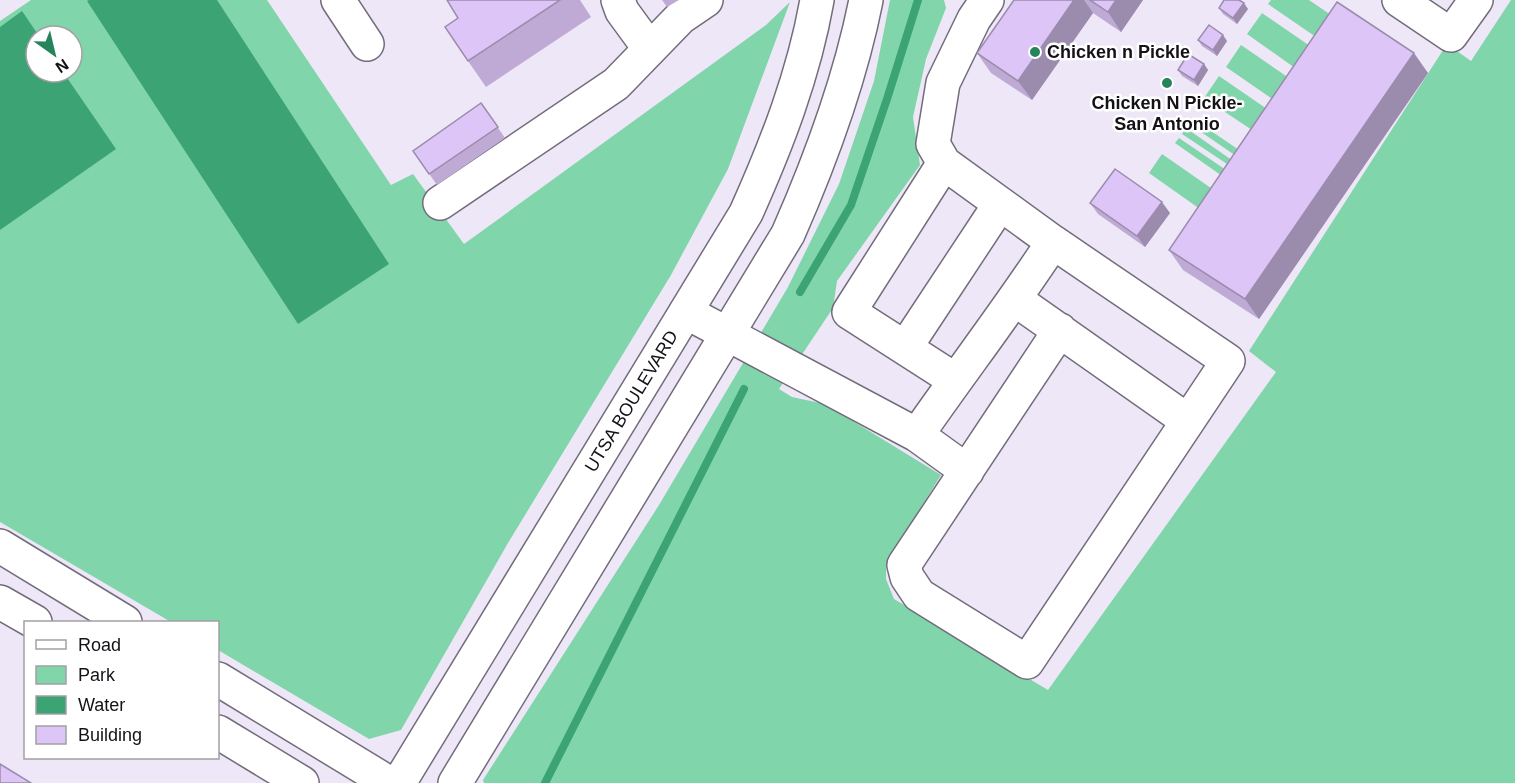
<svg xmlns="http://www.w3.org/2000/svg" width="1515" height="783" viewBox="0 0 1515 783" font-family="Arial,sans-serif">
<rect width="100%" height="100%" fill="#eee7f8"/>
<path fill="#81d5ab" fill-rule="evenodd" d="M31,0H267L391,185L413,174L464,244L766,25L790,2L728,169L671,275L508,543L401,730L369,739L218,650V622H171L0,522V21ZM36,36H72V72H36Z
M890,0H944L946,8L926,59L913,117L920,165L837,281L833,308L779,389L792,397L825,404L941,475L886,564V579L894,599L1048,690L1276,372L1249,351L1447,44L1471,61L1511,0H1515V783H484L483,780L659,505L788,287L839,184L874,81Z
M1271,0H1309L1331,15L1316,37L1268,4Z
M1262,13L1310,46L1295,68L1247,34Z
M1241,45L1289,78L1274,100L1226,67Z
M1219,76L1267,109L1252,130L1204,98Z
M1192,118L1242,152L1239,158L1188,123Z
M1186,128L1236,163L1233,168L1182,134Z
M1179,138L1229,172L1225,178L1175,143Z
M1162,154L1221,195L1207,214L1149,173Z"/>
<path fill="#3ca375" d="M89,0H217L389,264L298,324L87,1Z
M22,11L39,36H36V72H63L116,149L0,230V27Z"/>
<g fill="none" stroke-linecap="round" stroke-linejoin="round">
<path stroke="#3ca375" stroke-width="8" d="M800,292L851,205L887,99L918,0
M545,783L744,389"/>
<g stroke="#736c7b" stroke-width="36">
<path id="minor" d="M338,0L367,44
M618,0L622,11L649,48
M1399,0L1451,35L1476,0
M944,163L849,312L955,380
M440,203L616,84L681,17L706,0
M1016,300L1188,421L1228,361L1053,242
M686,312L917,435C962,370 1010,308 1053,242L944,163L933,144L943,83L974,19L987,0
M1060,330L904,565L907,577L919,595L1027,662L1188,421
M905,348L1000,204
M917,435L967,471"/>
</g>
<g stroke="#736c7b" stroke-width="36">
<g id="major">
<path d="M0,546L125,622"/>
<path d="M0,602L35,622"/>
<path d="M218,679L389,783"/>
<path d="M218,732L302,783"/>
<path id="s1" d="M399,783L746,213C777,144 804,74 817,0"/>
<path d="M455,783L788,234C821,159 850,81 866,0"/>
</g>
</g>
<use href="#minor" stroke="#fff" stroke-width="33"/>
<use href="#major" stroke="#fff" stroke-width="33"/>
</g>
<path fill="#beaad4" d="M447,0H580L591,17L486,87L468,61L458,18Z
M662,0H679L667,7Z
M1014,0H1143L1121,32L1093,13L1032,100L991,73L977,53Z
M1219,8L1248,9L1237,24L1223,14Z
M1198,40L1227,41L1217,56L1202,46Z
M1204,64L1208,70L1198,86L1182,76L1178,70Z
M1428,73L1259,319L1183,270L1169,250Z
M481,103L505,138L437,185L413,151Z
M1090,203L1170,213L1145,247L1098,214Z"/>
<path fill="#9b8bad" d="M1074,0H1084L1093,13L1032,100L1018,81Z
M1116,0H1143L1121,32L1108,12Z
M1244,3L1248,9L1237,24L1233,18Z
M1223,35L1227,41L1217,56L1213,50Z
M1414,53L1428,73L1259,319L1245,299Z
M1204,64L1208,70L1198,86L1194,80Z
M1162,202L1170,213L1145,247L1137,236Z"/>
<path fill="#ddc6f7" stroke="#9b8bad" stroke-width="1.5" d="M447,0H560L468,61L445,27L458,18Z
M1014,0H1074L1018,81L977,53Z
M1090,0H1116L1108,12Z
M1224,0H1239L1244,3L1233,18L1219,8Z
M1337,2L1414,53L1245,299L1169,250Z
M1209,25L1223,35L1213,50L1198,40Z
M1188,54L1204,64L1194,80L1178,70Z
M481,103L498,127L429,174L413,151Z
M1115,169L1162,202L1137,236L1090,203Z
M0,764L31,783H0Z"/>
<g fill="#25845c" stroke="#fff" stroke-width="2">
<circle cx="1035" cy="52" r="6"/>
<circle cx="1167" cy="83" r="6"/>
</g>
<g text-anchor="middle" stroke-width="5" stroke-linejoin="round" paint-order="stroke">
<g font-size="18" font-weight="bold" fill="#141117" stroke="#fff" text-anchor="start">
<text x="1047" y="58">Chicken n Pickle</text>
<text x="1167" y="109" text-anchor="middle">Chicken N Pickle-<tspan x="1167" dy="21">San Antonio</tspan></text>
</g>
<g font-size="18" fill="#141117" stroke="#fff">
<text dy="6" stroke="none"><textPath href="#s1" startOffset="447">UTSA BOULEVARD</textPath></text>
</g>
</g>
<rect x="24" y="621" width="195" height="138" fill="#ffffff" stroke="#a1a0a2" stroke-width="1.5"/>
<rect x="36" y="640" width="30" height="9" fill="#ffffff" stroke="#a1a0a2" stroke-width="1.5"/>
<text x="78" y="651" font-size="18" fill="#141117">Road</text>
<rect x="36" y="666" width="30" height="18" fill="#81d5ab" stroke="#a1a0a2" stroke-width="1.5"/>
<text x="78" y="681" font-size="18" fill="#141117">Park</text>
<rect x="36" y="696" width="30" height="18" fill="#3ca375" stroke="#a1a0a2" stroke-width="1.5"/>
<text x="78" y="711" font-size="18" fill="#141117">Water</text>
<rect x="36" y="726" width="30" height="18" fill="#ddc6f7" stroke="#a1a0a2" stroke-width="1.5"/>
<text x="78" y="741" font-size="18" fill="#141117">Building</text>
<g transform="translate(54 54) rotate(146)"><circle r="28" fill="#ffffff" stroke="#a1a0a2" stroke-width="1.5"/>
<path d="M0-4.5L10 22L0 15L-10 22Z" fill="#25845c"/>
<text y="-9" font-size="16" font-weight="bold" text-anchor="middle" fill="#141117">N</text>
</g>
</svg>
